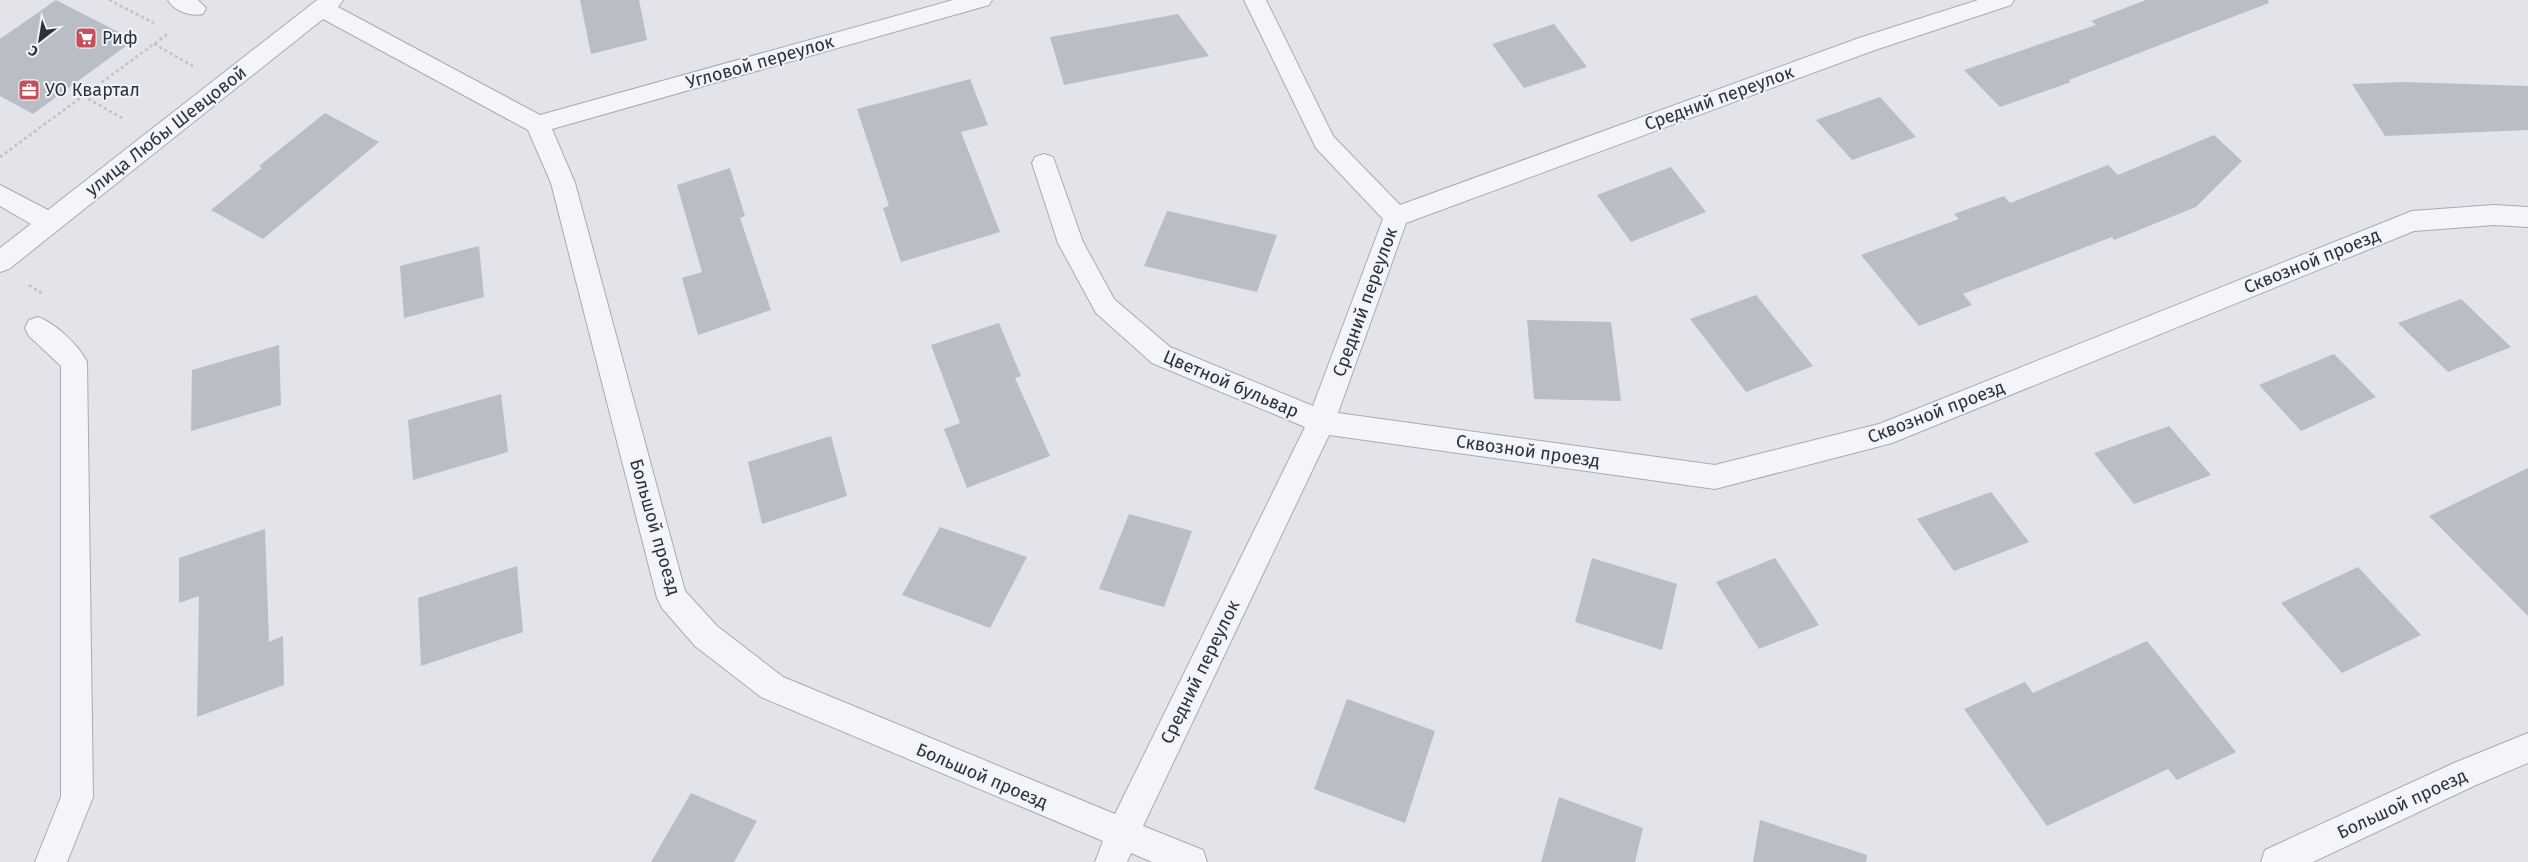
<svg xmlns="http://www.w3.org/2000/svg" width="2528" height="862" viewBox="0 0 2528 862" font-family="'Fira Sans',sans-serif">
<rect width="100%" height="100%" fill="#e2e4e9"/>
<path fill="#b9bdc6" d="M56,0L134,40L33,114L0,96V39Z
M580,0H639L647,40L591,54Z
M2146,0H2268L2269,3L2069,80L2071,82L2000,107L1964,70L2096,25L2091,21Z
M1178,14L1209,56L1064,85L1050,37Z
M1554,24L1587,67L1524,88L1492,44Z
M970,79L988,125L961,132L1000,232L901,262L883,208L889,206L857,109Z
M2403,82L2528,86V130L2385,136L2352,84Z
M1880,97L1916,137L1852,160L1816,120Z
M325,113L379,142L263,239L211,210L262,168L259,166Z
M2214,135L2242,161L2196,207L2114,240L2112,237L1963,294L1972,305L1919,326L1861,255L1959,219L1954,214L2004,196L2010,203L2108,165L2118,175Z
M1671,167L1706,212L1631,242L1597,195Z
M730,168L745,216L740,218L771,310L698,335L682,278L702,272L677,185Z
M1167,211L1277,235L1257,292L1144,266Z
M479,246L484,297L404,318L400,266Z
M1756,295L1813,366L1746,392L1690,319Z
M2461,299L2511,347L2448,372L2398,323Z
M1527,320L1611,322L1621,401L1534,399Z
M999,323L1021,376L1015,378L1050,456L967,488L944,429L960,423L931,345Z
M279,345L281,405L191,431L192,370Z
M2334,354L2376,397L2301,431L2259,385Z
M501,394L508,452L413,480L408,420Z
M2169,426L2211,475L2134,504L2094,453Z
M831,436L847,496L762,524L748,462Z
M2528,468V616L2429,516Z
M1991,492L2029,542L1954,571L1917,519Z
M1129,514L1192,531L1164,607L1099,589Z
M940,527L1027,557L990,628L902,595Z
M265,529L269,642L283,636L284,685L197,717L199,596L179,603V558Z
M1592,558L1677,584L1662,650L1575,622Z
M1775,558L1819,625L1759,649L1716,582Z
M517,566L523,632L421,666L418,598Z
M2358,567L2421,635L2342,673L2281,603Z
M2147,641L2236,752L2177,780L2168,769L2047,826L1964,709L2025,682L2033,693Z
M1347,699L1435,731L1405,823L1314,789Z
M691,793L757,821L734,862H651Z
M1559,797L1643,828L1635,862H1541Z
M1760,820L1867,855L1866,862H1753Z"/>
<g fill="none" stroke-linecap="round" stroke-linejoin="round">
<g stroke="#a7abb3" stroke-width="2">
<path id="minor" d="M168,0H198L206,8L203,14C191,17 174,11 168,0Z
M317,0H343L338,7L540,115L953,0H992L989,5L552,129L575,183L685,591L717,626L783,677L1115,814L1305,427L1152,363L1096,313L1058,243L1032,163L1035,157L1044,154L1053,157L1083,242L1114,299L1170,347L1313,406L1383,219L1316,148L1244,0H1266L1333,136L1400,205L1859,38L1978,0H2014L2011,5L1875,50L1406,223L1338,413L1715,465L1879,424L2412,211L2494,205L2528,207V227L2494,225L2414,231L1892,443L1715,489L1329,435L1143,826L1203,850L1207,862H1152L1131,853L1127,862H1095L1103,841L761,697L695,646L662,608L657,598L551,183L528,130L323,19L9,269L0,272V248L31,224L0,206V185L48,210Z
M38,317C55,323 79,345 87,362L93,797L67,862H35L61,797V366L29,336L25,328L29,320Z
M2528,733V763L2476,785L2313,862H2261L2265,850L2454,763Z"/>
</g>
<path stroke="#c0c2c8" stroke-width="2.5" stroke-dasharray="3 3" stroke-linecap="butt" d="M109,0L154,23
M154,44L193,66
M83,96L124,119
M0,157L169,33
M29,285L43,294"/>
<use href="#minor" fill="#f4f5f8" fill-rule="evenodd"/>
</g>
<defs>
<g id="supermarket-square" transform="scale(1.125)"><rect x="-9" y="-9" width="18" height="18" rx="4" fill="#c55059" stroke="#f1f3f7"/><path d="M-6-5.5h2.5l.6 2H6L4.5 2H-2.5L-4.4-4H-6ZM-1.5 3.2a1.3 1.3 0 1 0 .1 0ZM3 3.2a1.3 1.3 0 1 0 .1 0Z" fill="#fff"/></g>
<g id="office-square" transform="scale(1.125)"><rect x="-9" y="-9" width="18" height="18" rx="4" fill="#c55059" stroke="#f1f3f7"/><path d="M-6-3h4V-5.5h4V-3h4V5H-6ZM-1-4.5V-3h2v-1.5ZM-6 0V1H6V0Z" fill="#fff"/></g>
</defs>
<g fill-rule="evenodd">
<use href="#supermarket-square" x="86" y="38"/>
<use href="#office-square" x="29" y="90"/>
</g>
<g text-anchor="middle" stroke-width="4" stroke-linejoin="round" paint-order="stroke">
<g font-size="18" fill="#2b3140" stroke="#f1f3f7" text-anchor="start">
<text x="102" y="44">Риф</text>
<text x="45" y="96">УО Квартал</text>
</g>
<g font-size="18" fill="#2b3140" stroke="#f1f3f7">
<text transform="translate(760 62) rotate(-16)" y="6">Угловой переулок</text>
<text transform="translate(1719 98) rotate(-20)" y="6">Средний переулок</text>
<text transform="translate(166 131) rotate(-38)" y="6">улица Любы Шевцовой</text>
<text transform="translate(2312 261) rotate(-22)" y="6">Сквозной проезд</text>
<text transform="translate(1365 302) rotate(-70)" y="6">Средний переулок</text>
<text transform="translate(1231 384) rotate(23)" y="6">Цветной бульвар</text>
<text transform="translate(1936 412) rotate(-21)" y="6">Сквозной проезд</text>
<text transform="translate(1528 451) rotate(8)" y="6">Сквозной проезд</text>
<text transform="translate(655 527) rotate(74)" y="6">Большой проезд</text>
<text transform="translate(1200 672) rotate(-64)" y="6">Средний переулок</text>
<text transform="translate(982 776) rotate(23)" y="6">Большой проезд</text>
<text transform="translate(2402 804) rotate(-25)" y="6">Большой проезд</text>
</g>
</g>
<g transform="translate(40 40) rotate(211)" stroke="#f1f3f7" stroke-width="4" paint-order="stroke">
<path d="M0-4L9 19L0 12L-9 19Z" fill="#2b3140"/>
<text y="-8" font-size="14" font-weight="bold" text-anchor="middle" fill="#2b3140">С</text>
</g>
</svg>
